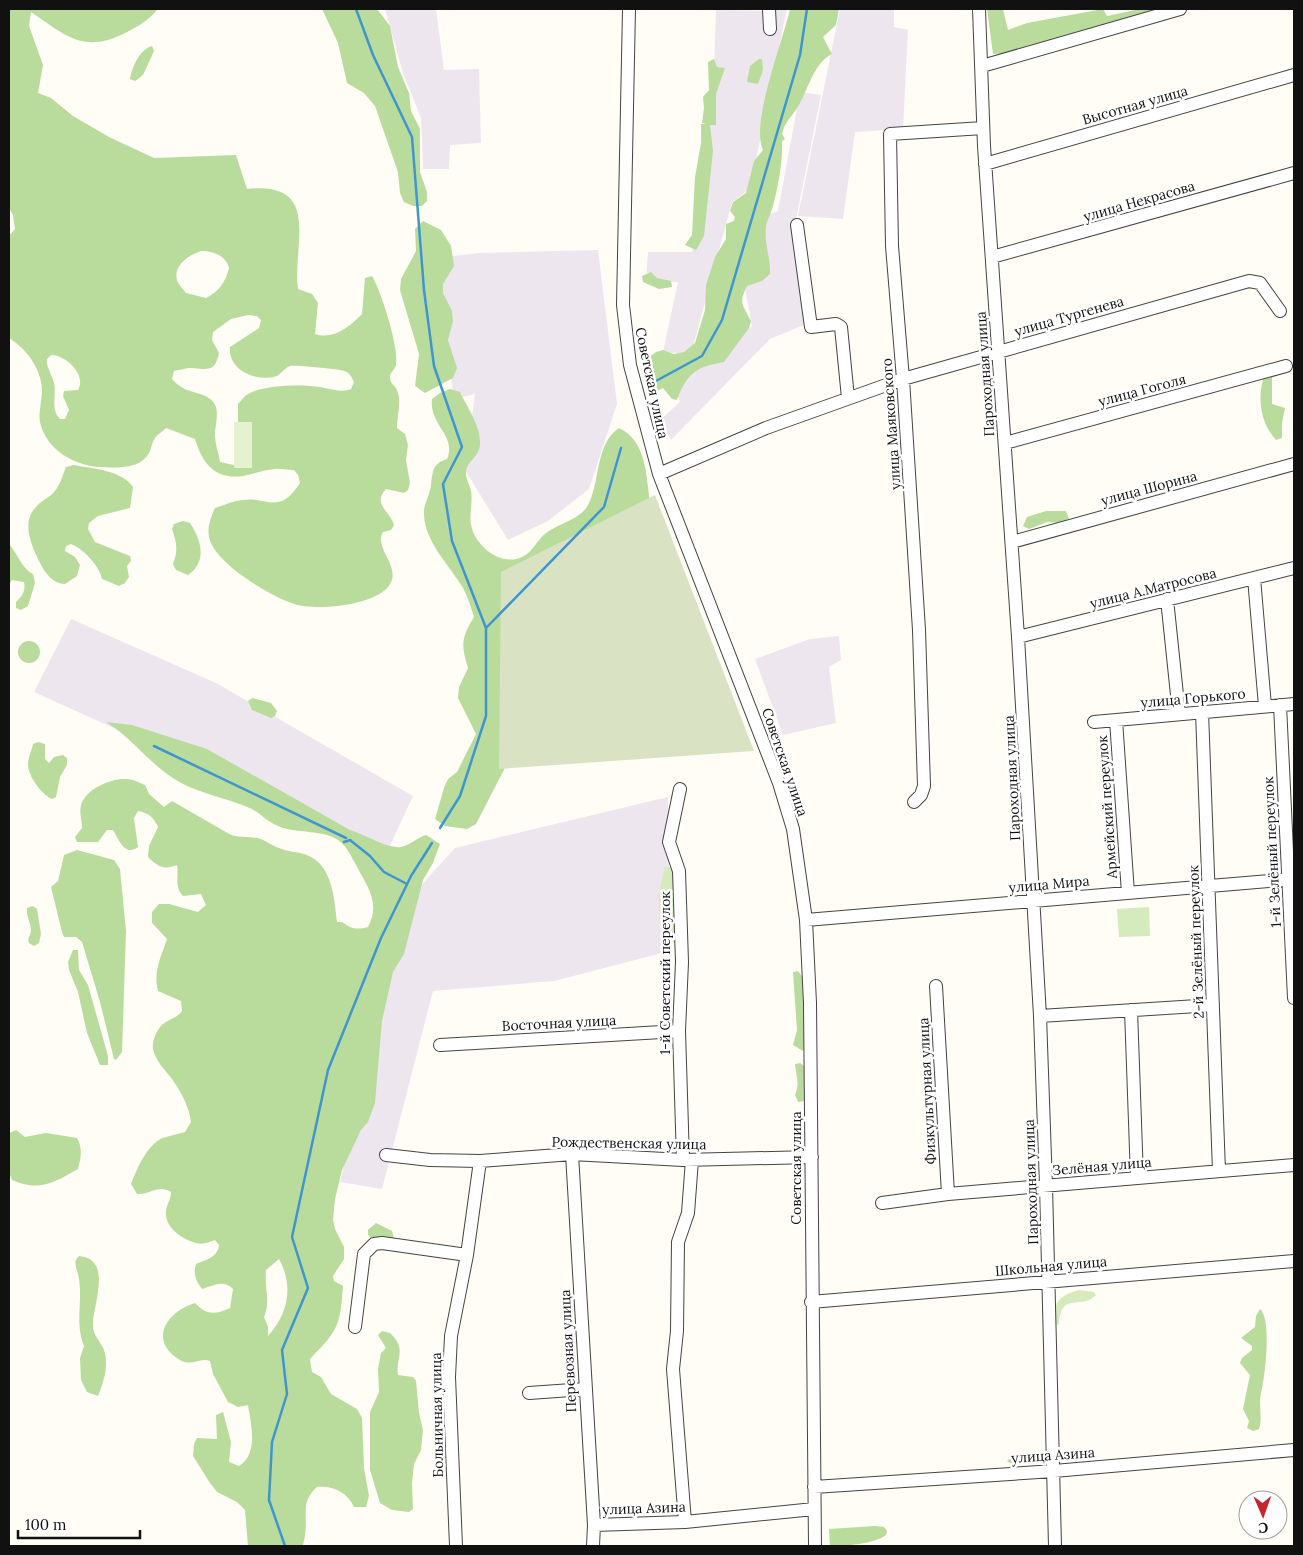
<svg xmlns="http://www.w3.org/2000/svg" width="1303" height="1555" viewBox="0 0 1303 1555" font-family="Lora,serif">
<rect width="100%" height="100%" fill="#fffdf5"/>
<path fill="#eee6ef" d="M385,9H436L444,70L479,69L481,143L450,145L449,169H423L421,118L403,73Z
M765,9H787L750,189L732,202L691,354L663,352L678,282L646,281L648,252H692L714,68L716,10L765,11Z
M840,9H894V27L908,30L903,129L855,132L843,219L798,216Z
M800,92L821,95L793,234L804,325L770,339L671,440L660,420L680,402L675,389L700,366L752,326L744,283L761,217L778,211Z
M598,250L617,404L589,489L548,521L508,540L465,470L475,394L454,399L435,258L479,253Z
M71,619L216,683L413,796L387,852L34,692Z
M839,636L841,660L829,667L836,723L783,735L755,659L810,639Z
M668,797L670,951L554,981L433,991L382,1189L340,1182L407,901L455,848Z"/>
<path fill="#d5ebbd" d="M665,867H673L678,942L674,943C653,923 658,892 665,867Z
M1149,907L1150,936L1119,937L1117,909Z
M1079,1290L1094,1292L1096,1295C1080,1311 1062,1290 1059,1324L1057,1325C1049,1305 1061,1294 1079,1290Z"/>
<path fill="#b9dc9c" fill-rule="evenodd" d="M9,9H158C148,21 137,27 123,34C82,54 64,34 31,12L29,26L43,65L38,93L51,98L73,116L109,137L154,158L236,155L247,189C323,181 292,245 298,289L312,294L318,303L315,334C334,340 349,327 362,314L365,278L372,276C381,291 399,347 396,364C396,369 390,372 390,377C390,384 394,384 397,390C402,401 397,416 397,428L405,434L408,445L406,460L410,483L408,490L404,493L386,489C372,504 390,511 394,525L391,530L383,532C373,549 404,568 388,587C372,606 316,611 294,604C270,596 214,563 209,537C207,527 211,517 215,508C224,505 233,501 242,500C268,496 279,516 300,483L298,475L294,470C287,470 280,468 274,469C263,470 253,474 243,476C215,480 202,463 195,439L166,428C163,431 157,435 155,438C149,448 153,452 142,461C133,468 112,468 101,467C75,466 46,450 40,422C38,412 42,401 42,391C42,370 27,349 9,338V236L15,229L13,215L9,208ZM201,251C212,251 226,255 229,268C226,281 219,292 206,298L186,293C183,289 178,284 177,280C173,265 189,255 201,251ZM248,315L257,316L261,320L259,328L230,347C228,369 253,381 274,377C280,376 284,368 290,366C294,365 339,369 344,371C350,373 352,377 354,382L351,389C341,393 331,389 320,387C303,384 265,385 250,393C245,395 242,400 238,404V453L234,465L220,462C219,454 215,444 215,435C215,420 224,403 203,395C191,391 181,390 172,379L174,371C180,370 186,368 191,368C207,369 215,373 219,353L212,340L213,332L231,319ZM51,355C66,355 87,375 78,390L64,391L63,396L69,410L65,419H60C50,409 57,395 54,383C52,374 46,368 47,359Z
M322,9H377L390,26L398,67L409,93L411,111L420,129V172L427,192V201L422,206H413L404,202L400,193L398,172L375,106L364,93L347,83L338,43Z
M790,9H839L836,25L823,37L832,54C814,63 809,87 800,103C794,115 785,120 782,134L785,139L782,141C783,160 778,188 773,206C771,214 766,221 766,228C764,244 771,259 770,274L762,281L747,286C738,304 743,305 751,321L749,328L724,362C696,367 687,373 677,400L672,399L663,388L647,396L643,362L656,352L663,350L674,354L684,352L695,343L705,310L706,285L715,257L726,239V224L734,221L735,217L730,211L733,202L746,193L754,161L763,150C750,124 783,41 790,9Z
M987,9H1003L1008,30L1027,23L1103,9L1107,16L1140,9H1173L1011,53L993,54Z
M152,46L154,51L143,75L135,81L130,79C132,67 140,49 152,46Z
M714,59L717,67L725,68L716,94V125H710L713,151L704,236L696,250L685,245L692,235L695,177L701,143V124H706L702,123L704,108L703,97L709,90L708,62Z
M759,59H762L763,70L758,84L747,82L750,66Z
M423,221L441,230L451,246L454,266L443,284V293L452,311L453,321L448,340L457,368L453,378L425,393L415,386L419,354L400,290L401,279L416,251L415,229Z
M651,272L657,278L671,281L672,287L659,289L643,282L642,276Z
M1265,373L1272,377V404L1285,408L1282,423V438L1276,440C1259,421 1257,395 1265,373Z
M450,389L460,392C467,407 481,426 480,444C480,457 466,461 466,473C466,480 470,485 471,491C473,503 469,514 471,525C475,546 501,567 522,557C533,552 537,540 546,533C558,524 578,520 587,507C601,483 594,445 619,428C647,441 646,476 650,502L509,760L476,824L467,829L445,826L435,819L444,788L448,779L457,772L476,734L458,698L459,687L468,668C461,645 461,638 474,617C471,608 468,597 463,588C450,566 425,542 424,515C423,504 430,496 431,485C433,471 432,464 447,459C457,435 429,426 432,399L440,393Z
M74,465C94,469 121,470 133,487L130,508L98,516L89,523L88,529L95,542L130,556L131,561L127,566L129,577L125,583L119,586L102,579C100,567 84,549 71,544L66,546L65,551L75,557L80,565L77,576L65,584C53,584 45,573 40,563C32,546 20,522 37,506C43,499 52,497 57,488C61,482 63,474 66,467Z
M1046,511H1066L1069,519L1061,523L1047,522L1029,529L1023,526L1027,517Z
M183,521L190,523C201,540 208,561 188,575L176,570L173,564C178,551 177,543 172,529L174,524Z
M9,544C18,554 22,569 33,574L35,583L28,606L21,610L16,608V602C22,596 26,591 24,582L12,580L9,585Z
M18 652a11 11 0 1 1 22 0a11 11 0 1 1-22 0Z
M252,698L271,703L277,711L275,716L271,718L252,710L248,701Z
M106,722L132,725L207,749L350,830C364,834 388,849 401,847C410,845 417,838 426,835L440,844L433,863L423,880L404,954L393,972L382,1021L375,1103L368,1122L361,1130L342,1170L335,1199L333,1220L335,1229L344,1247V1259L333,1276L334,1281L343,1286C340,1327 338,1330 310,1359L312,1372L321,1377L331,1394L357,1409L362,1418L364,1468L369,1496L366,1507H354C348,1493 333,1485 317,1487C300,1502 308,1516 305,1535C305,1539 303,1542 303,1546H248L245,1510L237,1502L217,1492L210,1483L193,1456L194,1444L197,1438L217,1439L216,1415L223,1412L231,1442L229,1462L239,1466C259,1453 251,1425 248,1405L238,1407L228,1402L213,1374L210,1361C200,1357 191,1367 180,1360C148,1341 166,1312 195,1303C206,1315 215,1315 230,1308L233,1289C223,1279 213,1286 202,1289C196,1281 193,1274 196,1264C206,1260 218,1257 219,1245L215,1240C209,1242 202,1245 196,1243C182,1239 164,1227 166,1211C167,1204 171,1199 171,1192C158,1184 150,1195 137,1194L131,1184C137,1169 148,1141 166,1137C172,1135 179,1134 185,1132L191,1122C189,1106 181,1092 172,1079C165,1070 155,1060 153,1049C152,1043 155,1035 158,1030C164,1019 176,1020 182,1011L181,1001L158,991C153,972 161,957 167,939L152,923V912L159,904H169L198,912L206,905L201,894L183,896C174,887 179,877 177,865C164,870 158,867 148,857L149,846L158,827C153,817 149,813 138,811L134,818L138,847C125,857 119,840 113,830H107L98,842H77L75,837L82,828C82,820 79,814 81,805C86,789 110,778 127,779C133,779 140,783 145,785L149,794L164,807L172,801L231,835C240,838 251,836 261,839C268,842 274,847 282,849C289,852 297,852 304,854C333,863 334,898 337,922H342C351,929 357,930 368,927C381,903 367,886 356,865C351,856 347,846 338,840C322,830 300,833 283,828C265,822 261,812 247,807C226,798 203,794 183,784C153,769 134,739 106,722ZM279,1259C294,1286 288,1314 268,1336V1327L264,1317C271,1302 264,1286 266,1270Z
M38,742L45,744V759L49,763L54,757L63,755L67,758V765L60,777L56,797L52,799C41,794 28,776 28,764C28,758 32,750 33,744Z
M77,850L114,860L120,869L126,931L122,1052L116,1060L114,1059L100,1002L82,942L76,937H64L62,932L51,887L58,881L64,855Z
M33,906L37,909L41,934L39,943L34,946L29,943C27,937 31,936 31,930C31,923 26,916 27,908Z
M73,950H78L79,970L88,985L108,1056V1065H100L87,1033L78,992L69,970L68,962Z
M798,971L804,979L806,1047L803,1051L793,1045L797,1030L793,972Z
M800,1063L804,1066L807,1097L804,1101L798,1102L795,1095C800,1083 796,1076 795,1064Z
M16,1130L25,1137L46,1133L77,1138C83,1149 81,1157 78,1169C53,1183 40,1192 12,1180L9,1172V1133Z
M376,1223L392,1231L394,1239L373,1240L368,1235V1230Z
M79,1256C114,1259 92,1306 93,1326C93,1335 101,1342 104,1350C109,1366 104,1381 98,1396L87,1392L81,1380L80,1358L84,1346C74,1320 84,1301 78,1274C76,1267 73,1261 79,1256Z
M1260,1309C1272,1318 1265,1379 1261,1393C1258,1405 1263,1417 1259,1429L1253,1431L1247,1428L1249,1421L1243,1409L1250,1375L1240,1363L1242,1358L1252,1350V1346L1241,1338L1255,1327L1256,1316Z
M382,1331L390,1333C408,1350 395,1358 398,1375L413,1377L416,1381L419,1413L423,1430L421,1450L414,1464L412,1483L413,1509L409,1512L392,1510L380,1503L370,1470V1412L379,1392L378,1369L381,1353L386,1348L378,1335Z
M1044,1454L1047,1457L1043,1462L1013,1465L1007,1461L1012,1457Z
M875,1526L884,1527L887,1531L886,1535C875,1544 844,1546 830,1546L829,1529Z"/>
<path fill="#d9e3c4" d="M655,495L754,751L499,769L501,572Z"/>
<path fill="#e6f2cf" d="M234,422H252V468H234Z"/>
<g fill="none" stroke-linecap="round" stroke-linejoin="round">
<path stroke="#3f96cf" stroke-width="2.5" d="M356,9L373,55L412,137L424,290L434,366L462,447L443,484L452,541L486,628V716L460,796L440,828
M654,382L702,356L722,320L800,55L807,9
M486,628L604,507L621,448
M154,746L346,838
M344,842L350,840L370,856L384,872L407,884
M285,1546L269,1500L272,1442L287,1394L282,1350L308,1288L292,1237L328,1070L381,938L411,876L432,843"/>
<g stroke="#444" stroke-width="14">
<path id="minor" d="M629,9L623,305L630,365L659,474L779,783L793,829L806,920L810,1003L815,1546
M769,9L770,29
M979,9L984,146L1018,637L1040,1016L1046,1186L1055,1546
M982,66L1180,9
M985,164L1294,75
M797,225L811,327L836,324L841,327L848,398
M992,257L1294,173
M1005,443L1286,366
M659,474L766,428L903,379L1249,281L1260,283L1280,311
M1012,542L1294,464
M1254,578L1265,706
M1167,599L1179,714
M1018,637L1294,568
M1280,705L1294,998
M1202,712L1219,1171
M1116,720L1128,893
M1094,722L1294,704
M680,789L669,842L679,871L682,962L679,1031L683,1160
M914,802L921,795L924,786L919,630L903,379L892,246L890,134L983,128
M806,920L1294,879
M936,986L948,1194
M1131,1010L1137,1178
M1040,1016L1213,1005
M440,1045L679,1031
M572,1154L594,1525L593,1546
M386,1155L430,1160L480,1161L572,1154L683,1160L812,1157
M882,1203L948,1194L1294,1165
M811,1302L1294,1261
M355,1327L364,1254L374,1244L382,1243L467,1255
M529,1393L586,1389
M814,1487L1054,1471L1294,1450
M685,1522L673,1369L677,1331L678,1242L688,1213L692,1160
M594,1525L685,1522L814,1509
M456,1546L449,1377L451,1336L467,1255L480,1161"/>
</g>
<use href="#minor" stroke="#fff" stroke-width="12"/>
</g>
<g text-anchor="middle" stroke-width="5" stroke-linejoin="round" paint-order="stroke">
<g font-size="14" fill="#111" stroke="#fff">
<text transform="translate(1135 105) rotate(-16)" y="5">Высотная улица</text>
<text transform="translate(1139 201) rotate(-16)" y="5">улица Некрасова</text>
<text transform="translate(1069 316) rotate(-16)" y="5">улица Тургенева</text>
<text transform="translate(985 374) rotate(-94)" y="5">Пароходная улица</text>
<text transform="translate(652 383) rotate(78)" y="5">Советская улица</text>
<text transform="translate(1142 390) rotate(-15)" y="5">улица Гоголя</text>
<text transform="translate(891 424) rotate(-94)" y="5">улица Маяковского</text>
<text transform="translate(1149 488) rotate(-15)" y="5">улица Шорина</text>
<text transform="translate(1153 588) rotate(-14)" y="5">улица А.Матросова</text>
<text transform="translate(1193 698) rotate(-5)" y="5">улица Горького</text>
<text transform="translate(785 762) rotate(71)" y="5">Советская улица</text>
<text transform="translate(1012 778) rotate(-93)" y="5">Пароходная улица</text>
<text transform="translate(1107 807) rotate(-94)" y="5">Армейский переулок</text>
<text transform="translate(1272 852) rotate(-93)" y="5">1-й Зелёный переулок</text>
<text transform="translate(1049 884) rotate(-5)" y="5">улица Мира</text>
<text transform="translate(1196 942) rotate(-92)" y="5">2-й Зелёный переулок</text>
<text transform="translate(665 973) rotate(-90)" y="5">1-й Советский переулок</text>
<text transform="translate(559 1023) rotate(-3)" y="5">Восточная улица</text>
<text transform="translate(927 1091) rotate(-93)" y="5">Физкультурная улица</text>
<text transform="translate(629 1143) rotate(1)" y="5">Рождественская улица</text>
<text transform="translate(1102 1166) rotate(-5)" y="5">Зелёная улица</text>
<text transform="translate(796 1168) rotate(-90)" y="5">Советская улица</text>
<text transform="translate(1031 1182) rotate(-92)" y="5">Пароходная улица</text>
<text transform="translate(1051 1266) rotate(-5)" y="5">Школьная улица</text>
<text transform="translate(568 1351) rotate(-93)" y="5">Перевозная улица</text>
<text transform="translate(437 1415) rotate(-91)" y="5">Больничная улица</text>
<text transform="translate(1053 1455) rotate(-4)" y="5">улица Азина</text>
<text transform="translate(644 1508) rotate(-2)" y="5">улица Азина</text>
</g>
</g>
<rect width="1303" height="1555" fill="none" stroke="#111111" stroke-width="20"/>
<g transform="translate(1263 1515) rotate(178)"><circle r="24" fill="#ffffff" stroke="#a0a0a0"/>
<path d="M0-4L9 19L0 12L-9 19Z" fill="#c4262e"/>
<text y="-8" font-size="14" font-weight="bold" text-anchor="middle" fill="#111111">С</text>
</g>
<path d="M18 1530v8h122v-8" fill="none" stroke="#111111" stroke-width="2.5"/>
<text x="25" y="1530" font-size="15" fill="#111111" stroke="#ffffff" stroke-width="4" paint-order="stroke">100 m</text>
</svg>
